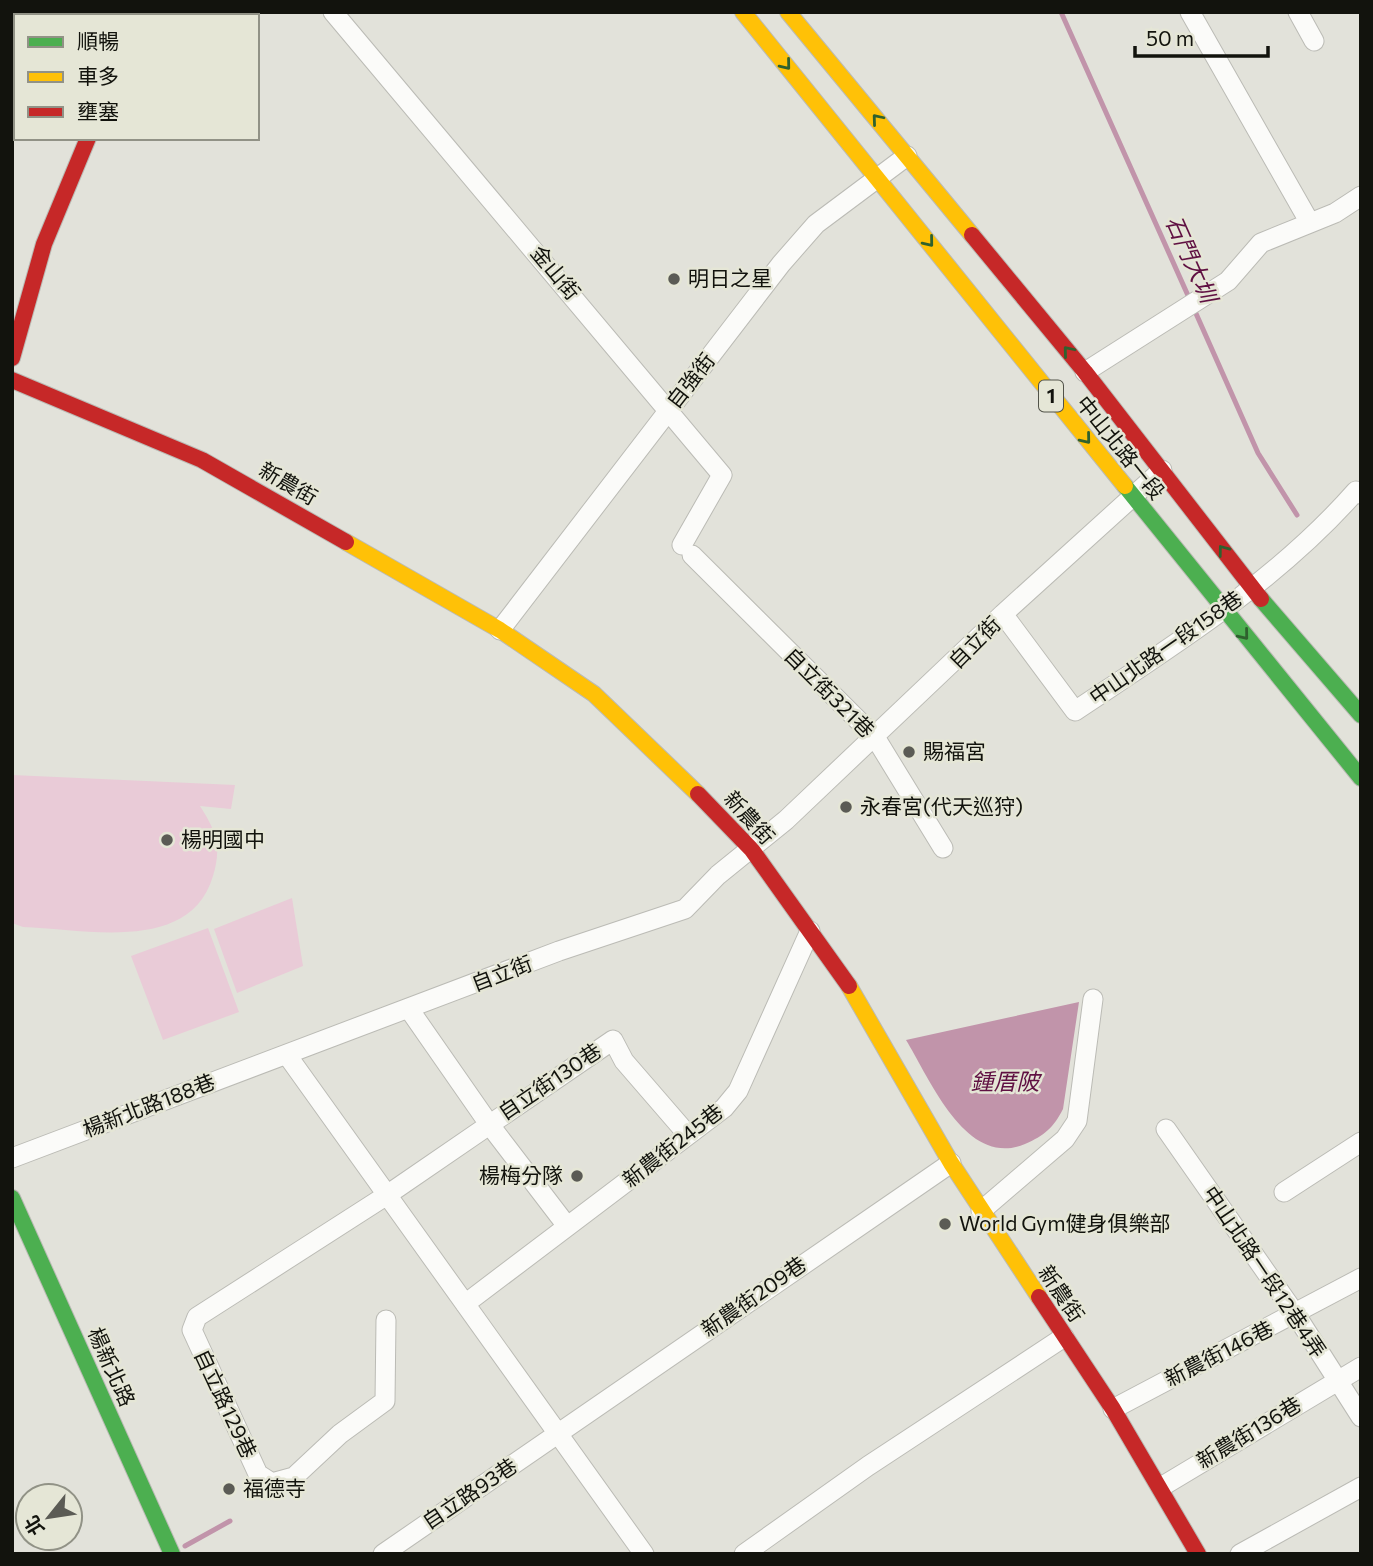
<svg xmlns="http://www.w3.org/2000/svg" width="1373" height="1566" viewBox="0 0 1373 1566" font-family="Commissioner,'Noto Sans TC',sans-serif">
<rect width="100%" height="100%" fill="#e2e2da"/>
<path fill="#e9cbd7" d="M12,775L235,785L231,809L200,806C216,831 222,846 213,876C190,954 86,929 23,927L12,923Z
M292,898L303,966L237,993L214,929Z
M208,928L239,1012L163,1040L131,956Z"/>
<path fill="#c194aa" d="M1079,1002L1063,1109C1054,1127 1044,1136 1025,1144C966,1169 930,1079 906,1040Z"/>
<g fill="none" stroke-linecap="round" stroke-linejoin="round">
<path stroke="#c194aa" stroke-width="5" d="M1061,12L1190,300
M1194,309L1258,453L1297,515
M185,1546L230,1521"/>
<path stroke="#c194aa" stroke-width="32" d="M12,13L13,12"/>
<g stroke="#bbbbb5" stroke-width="21">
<path id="street" d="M333,12L722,475L682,545
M1190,12L1310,223
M1298,12L1314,41
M1085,372L1228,281L1261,243L1335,213L1361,196
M692,555L875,737L943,848
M1003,614L1075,711C1174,645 1277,581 1356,491L1361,494
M500,630L781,264L816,224L907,156
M409,1009L489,1124L567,1226
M287,1055L644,1554
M1166,1129L1296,1315L1361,1417
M12,1158L559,951L685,909L718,875L786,820L1003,614L1162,470
M1284,1192L1361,1142
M981,1211L1065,1139L1077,1121L1093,999
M465,1304L724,1108L738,1091L810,931
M386,1320L385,1401L340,1434L294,1477L272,1483L258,1474L192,1330L197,1317L387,1195L613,1040L624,1061L688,1135
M1113,1409L1361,1278
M1161,1487L1361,1367
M383,1554L951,1163
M744,1554L868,1466L1064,1337
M1240,1554L1361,1487"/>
</g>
<g stroke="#bbbbb5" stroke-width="18">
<path id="fast" d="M1125,486L1361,778
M1261,599L1361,715
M12,1198L172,1554"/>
</g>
<g stroke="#bbbbb5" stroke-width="18">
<path id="slow" d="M743,12L1125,486
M788,12L972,235
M157,16L159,12
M346,542L500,630L594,694L698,794
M849,986L951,1163L1039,1297"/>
</g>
<g stroke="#bbbbb5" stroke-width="18">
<path id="jam" d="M972,235L1085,372L1261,599
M12,358L44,244L88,138
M12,380L202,460L346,542
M698,794L752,850L849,986
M1039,1297L1113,1409L1198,1554"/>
</g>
<use href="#street" stroke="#fbfbf9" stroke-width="19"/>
<use href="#fast" stroke="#4caf50" stroke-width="16"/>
<use href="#slow" stroke="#ffc107" stroke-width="16"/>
<use href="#jam" stroke="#c62828" stroke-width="16"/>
</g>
<defs><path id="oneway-chevron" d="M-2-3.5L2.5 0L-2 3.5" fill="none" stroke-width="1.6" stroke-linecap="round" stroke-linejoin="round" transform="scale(1.75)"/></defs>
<g stroke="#2f612e">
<use href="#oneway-chevron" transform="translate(786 65) rotate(51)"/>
<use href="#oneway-chevron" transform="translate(877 119) rotate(-130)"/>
<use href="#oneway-chevron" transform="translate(929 242) rotate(51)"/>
<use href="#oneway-chevron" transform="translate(1068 351) rotate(-130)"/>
<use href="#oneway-chevron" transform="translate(1086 439) rotate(51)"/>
<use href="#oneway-chevron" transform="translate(1223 550) rotate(-127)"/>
<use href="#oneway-chevron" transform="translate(1244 635) rotate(51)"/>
</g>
<g fill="#5b5b55" stroke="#e5e6d6" stroke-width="2.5">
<circle cx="674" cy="279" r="7"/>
<circle cx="909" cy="752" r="7"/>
<circle cx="846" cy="807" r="7"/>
<circle cx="167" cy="840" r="7"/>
<circle cx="577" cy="1176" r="7"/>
<circle cx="945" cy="1224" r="7"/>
<circle cx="229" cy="1489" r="7"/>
</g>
<g text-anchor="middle" stroke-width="5" stroke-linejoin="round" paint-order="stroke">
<rect fill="#e5e6d6" stroke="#515249" stroke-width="2" x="1039" y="380.5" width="24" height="31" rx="5"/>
<g font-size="19" font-weight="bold" fill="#12130d">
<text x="1051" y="403">1</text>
</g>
<g font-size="21" fill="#12130d" stroke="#e5e6d6">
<text transform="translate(555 273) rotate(50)" y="7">金山街</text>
<text transform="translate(691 381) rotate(-52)" y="7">自強街</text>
<text transform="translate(1120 448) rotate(51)" y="7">中山北路一段</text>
<text transform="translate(288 484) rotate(30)" y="7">新農街</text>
<text transform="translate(975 643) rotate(-45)" y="7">自立街</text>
<text transform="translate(1166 648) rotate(-35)" y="7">中山北路一段158巷</text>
<text transform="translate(829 693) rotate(45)" y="7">自立街321巷</text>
<text transform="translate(749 818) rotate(48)" y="7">新農街</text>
<text transform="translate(502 974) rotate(-21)" y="7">自立街</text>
<text transform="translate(550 1082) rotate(-34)" y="7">自立街130巷</text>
<text transform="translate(149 1106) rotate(-21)" y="7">楊新北路188巷</text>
<text transform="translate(673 1146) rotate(-38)" y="7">新農街245巷</text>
<text transform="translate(1264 1272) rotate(56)" y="7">中山北路一段12巷4弄</text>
<text transform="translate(1061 1294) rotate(56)" y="7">新農街</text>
<text transform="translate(754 1297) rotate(-35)" y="7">新農街209巷</text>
<text transform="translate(1219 1354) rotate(-27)" y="7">新農街146巷</text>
<text transform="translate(111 1367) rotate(66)" y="7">楊新北路</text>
<text transform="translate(225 1404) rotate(65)" y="7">自立路129巷</text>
<text transform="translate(1249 1433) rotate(-31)" y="7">新農街136巷</text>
<text transform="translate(470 1494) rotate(-34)" y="7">自立路93巷</text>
</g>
<g font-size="21" fill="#12130d" stroke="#e5e6d6" text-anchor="start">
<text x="688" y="286">明日之星</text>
<text x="923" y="759">賜福宮</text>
<text x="860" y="814">永春宮(代天巡狩)</text>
<text x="181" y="847">楊明國中</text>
<text x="563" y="1183" text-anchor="end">楊梅分隊</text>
<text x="959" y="1231">World Gym健身俱樂部</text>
<text x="243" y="1496">福德寺</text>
</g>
<g font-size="23" font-style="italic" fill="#601143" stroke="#e5e6d6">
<text transform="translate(1191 259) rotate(66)" y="8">石門大圳</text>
<text x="1005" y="1090">鍾厝陂</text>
</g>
</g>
<rect width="1373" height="1566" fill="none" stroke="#12130d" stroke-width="28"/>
<rect x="14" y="14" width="245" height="126" fill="#e5e6d6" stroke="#919286" stroke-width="2"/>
<rect x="28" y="37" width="35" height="10" fill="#4caf50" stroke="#919286" stroke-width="2"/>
<text x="77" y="49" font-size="21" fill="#12130d">順暢</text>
<rect x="28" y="72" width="35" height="10" fill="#ffc107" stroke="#919286" stroke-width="2"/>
<text x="77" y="84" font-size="21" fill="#12130d">車多</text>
<rect x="28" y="107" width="35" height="10" fill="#c62828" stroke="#919286" stroke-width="2"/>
<text x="77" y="119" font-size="21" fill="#12130d">壅塞</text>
<g transform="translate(49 1517) rotate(240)"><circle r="33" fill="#e5e6d6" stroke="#919286" stroke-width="2"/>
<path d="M0-5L12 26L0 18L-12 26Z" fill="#5b5b55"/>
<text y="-10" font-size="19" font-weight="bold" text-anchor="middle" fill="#12130d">北</text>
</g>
<path d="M1135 46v10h133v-10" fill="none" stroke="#12130d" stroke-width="3.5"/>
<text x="1146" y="46" font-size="21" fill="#12130d" stroke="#e5e6d6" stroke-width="5" paint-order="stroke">50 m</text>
</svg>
